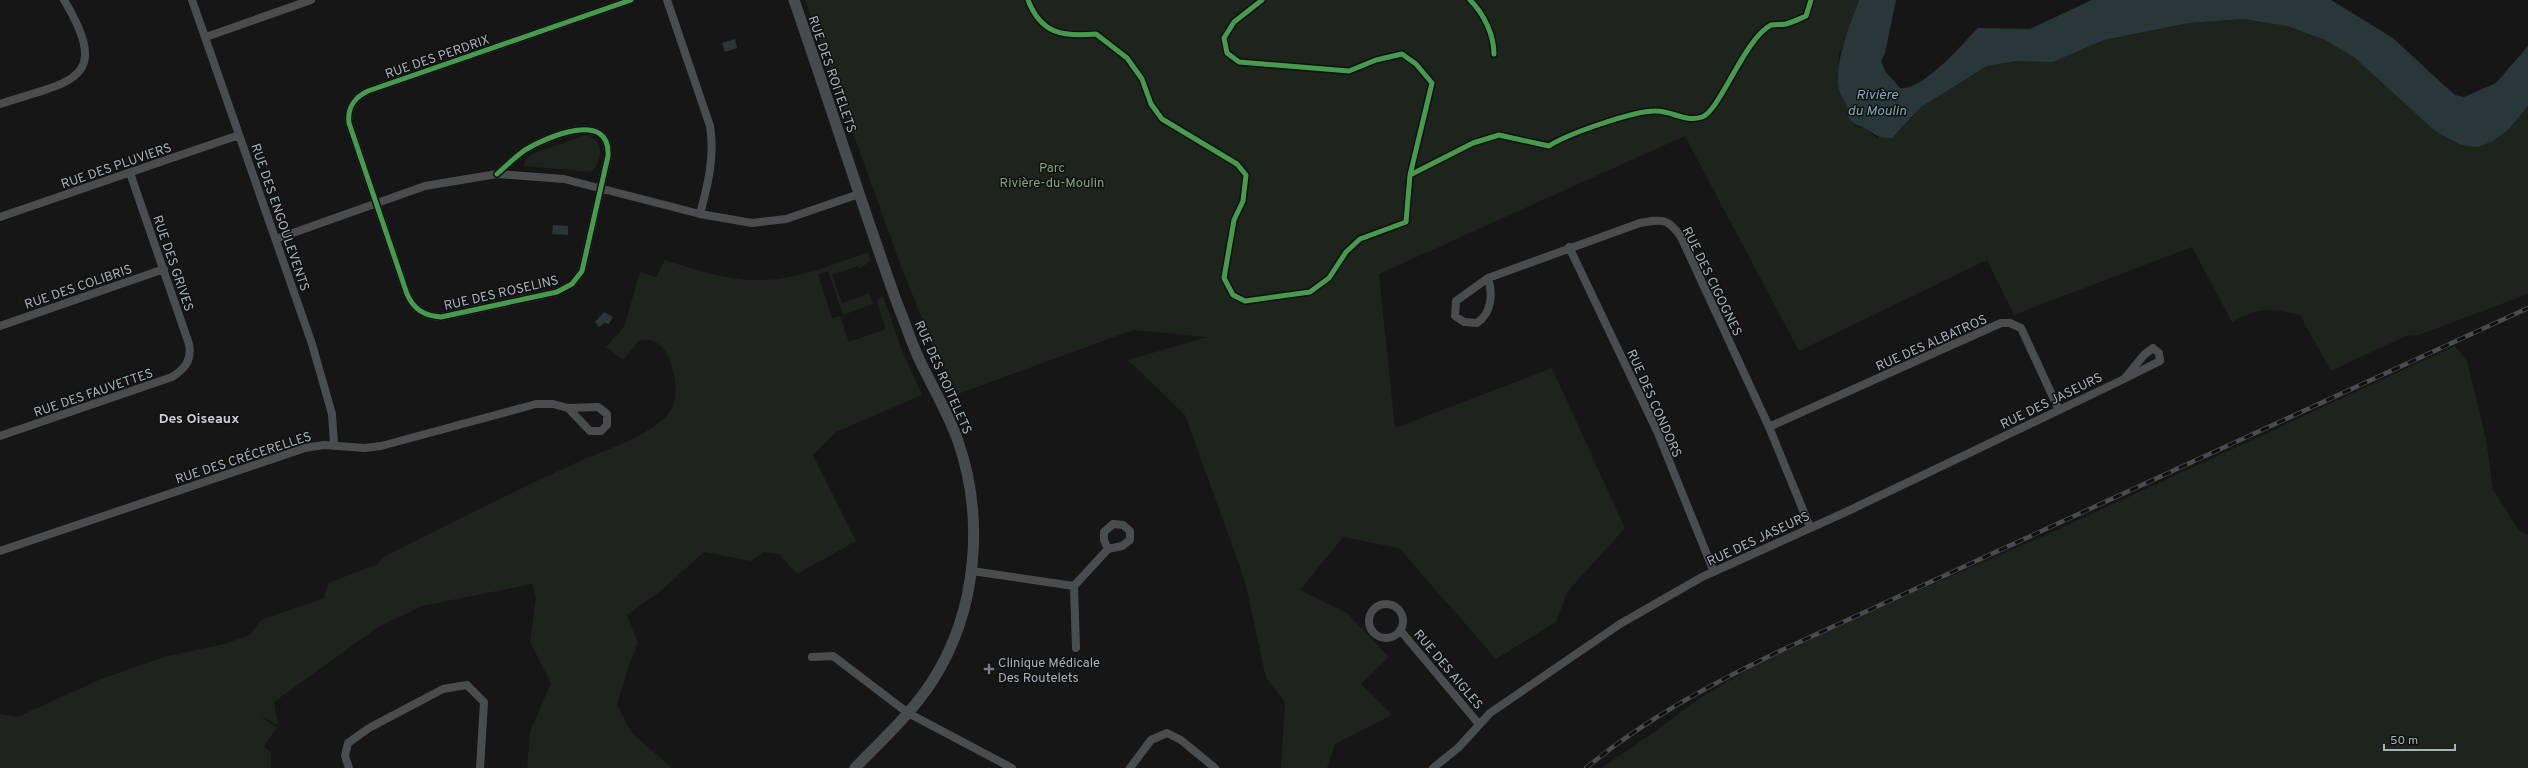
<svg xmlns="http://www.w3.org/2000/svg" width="2528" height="768" viewBox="0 0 2528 768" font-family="Overpass,sans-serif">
<rect width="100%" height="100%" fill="#161616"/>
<path fill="#1d241c" d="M805,0H1859L1839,54L1838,87L1856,127L1865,128L1877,138L1906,124L1921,107L1987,66L2016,61L2053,62L2104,40L2189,23L2243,19L2287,26L2325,40L2355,58L2509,129L2528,106V294L2419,335L2406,336L2331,371L2300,315C2267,308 2262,306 2232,322L2192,247L2014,315L1987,260L1799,351L1685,136L1379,274L1395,428L1552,368L1625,528L1568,591L1556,622L1496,659L1399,548L1343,537L1300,590L1347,613L1389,657L1361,684L1392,715L1335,744L1327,768H1281L1285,702L1266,678L1245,581L1185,415L1128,360L1207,337L1133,330L958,394L933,346L901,266Z
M586,135C605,139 603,161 591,172L524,166L525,160L532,154Z
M868,252L871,261L859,269L858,266L832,275L842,303L868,294L867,289L873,304L843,315L828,271L818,274L832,318L840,316L849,342L886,329L877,303L878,298L883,296L901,348L922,395L836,432L813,455L856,541L797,574L779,554L763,552L751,561L704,552L663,589L627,615L638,643L628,668L617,705L631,732L672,768H527L530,732L551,683L530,642L536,597L532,584L422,606L378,627L274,702L278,725L259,715L277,728L264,746L271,753V768H0V714L17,717L101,679L164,657L224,644L250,635L261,620L324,598L328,583L378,564L383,557C445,526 506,495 569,466C596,453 649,437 668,414C681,400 675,372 668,356C661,343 654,339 640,340L623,360L606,347L624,327L640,272L656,277L665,260C693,269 722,279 752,280C792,282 831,265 868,252Z
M2455,346L2467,361L2486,439L2493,490L2519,530L2528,535V768H1601L1653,733L1697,700L1753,666L1821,633L2048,534Z"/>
<path fill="#283739" d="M1859,0H1896L1885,53L1881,61L1885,71L1900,88C1923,91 1962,44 1978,28L2030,29L2092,0H2331L2393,38L2447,88L2455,95L2464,97L2496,83L2528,46V106L2509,129L2493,141L2478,147L2461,145L2435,131L2355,58L2325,40L2287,26L2243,19L2189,23L2104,40L2053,62L2016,61L1987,66L1921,107L1892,138C1877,138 1878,136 1866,129C1856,123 1858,128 1848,117C1850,104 1839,97 1838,85C1837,54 1849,28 1859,0Z
M735,39L737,48L725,52L722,43Z
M553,225L568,226V235L552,234Z
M604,312L613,317L609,324L604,323L599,327L595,322Z"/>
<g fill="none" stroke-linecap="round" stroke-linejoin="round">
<path stroke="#4a4d4f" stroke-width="8" d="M192,0L312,344L332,414L334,445
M667,0L710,126C715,157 708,184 700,214
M206,37L311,0
M0,104C68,81 114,83 64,0
M497,174C506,166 515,157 525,150C546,137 611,109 608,156L582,271L572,284L557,292L441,317C425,316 414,310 407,294L349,123C347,108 355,97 368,91L631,0
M0,217L239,135
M276,239L425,186L497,174L564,179L700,214L752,223L786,219L859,194
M1569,247L1657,431L1714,572
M1488,278C1493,293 1492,313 1477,323L1464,322L1455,316L1456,301L1488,278L1640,223C1662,219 1668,218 1681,237L1769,427L1810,527
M0,326L164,269
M1769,427L2001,323H2010L2021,328L2059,410
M0,436L172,377C185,369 192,360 189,344L130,173
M0,551L305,448L324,445L365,448L381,446L536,404H553L568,408L598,407L607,414V425L601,431H590L568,408
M972,571L1074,586
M1369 621a17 17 0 1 1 34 0a17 17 0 1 1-34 0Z
M1400,630L1478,723
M1076,648L1074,586L1108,549L1122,546L1130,540V531L1123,525L1113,524L1104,532V540L1108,549
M812,657L833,656L908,713L1012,768
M349,768L345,756L348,743L369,728L443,689L467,685L484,702L480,768
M1130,768L1151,740L1167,733L1181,740L1215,768
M1433,768L1458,748L1490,713L1620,624L1702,577L1848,511L2124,379L2160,361L2159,353L2153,348L2144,355L2124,379"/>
<path stroke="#484b4e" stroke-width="11" d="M794,0C829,101 861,203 897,303C905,322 911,342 920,361C933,388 948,413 958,441C985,519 977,611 933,680C912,713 882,740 855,768"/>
<g stroke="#4a4d4f" stroke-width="4.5">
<path id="rail" d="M1586,768C1645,719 1713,683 1782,650L2528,308"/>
</g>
<use href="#rail" stroke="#101112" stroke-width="3" stroke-dasharray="9" stroke-linecap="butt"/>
<g stroke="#101112" stroke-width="8">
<path id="cycleway" d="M1028,0C1041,34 1063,37 1096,34L1127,58L1142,79L1151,104L1162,119L1237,164L1246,175L1243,201L1234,220L1224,278L1233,295L1245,301L1310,292L1329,278L1346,252L1360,239L1406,222L1410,175L1473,143L1499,135L1549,146C1567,134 1633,111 1655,111C1671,110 1685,123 1702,117C1720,111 1744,39 1771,25C1775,24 1781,25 1786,24C1793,22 1799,19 1806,16L1811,0
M1262,0L1234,22L1224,38L1227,53L1239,62L1349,71L1376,60L1402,54L1416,64L1432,83L1410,175
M1470,0C1484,14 1494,35 1494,54
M497,174C506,166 515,157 525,150C546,137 611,109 608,156L582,271L572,284L557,292L441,317C425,316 414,310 407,294L349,123C347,108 355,97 368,91L631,0"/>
</g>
<use href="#cycleway" stroke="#469c4c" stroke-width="5"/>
</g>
<path fill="#747b80" stroke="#101112" stroke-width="1.5" d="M987 663h4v4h4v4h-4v4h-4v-4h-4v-4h4z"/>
<g text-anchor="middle" stroke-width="3" stroke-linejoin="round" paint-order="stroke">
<g font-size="13" fill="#a6b2b9" stroke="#101112">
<text transform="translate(437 56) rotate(-19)" y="5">RUE DES PERDRIX</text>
<text transform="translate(833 74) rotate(71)" y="5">RUE DES ROITELETS</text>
<text transform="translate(116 165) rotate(-19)" y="5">RUE DES PLUVIERS</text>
<text transform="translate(281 217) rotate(71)" y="5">RUE DES ENGOULEVENTS</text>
<text transform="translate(174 263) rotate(71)" y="5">RUE DES GRIVES</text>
<text transform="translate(1713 281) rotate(64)" y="5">RUE DES CIGOGNES</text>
<text transform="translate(78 286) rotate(-19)" y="5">RUE DES COLIBRIS</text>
<text transform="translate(501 292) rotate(-13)" y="5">RUE DES ROSELINS</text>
<text transform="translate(1931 342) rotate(-24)" y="5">RUE DES ALBATROS</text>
<text transform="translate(944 377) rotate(66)" y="5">RUE DES ROITELETS</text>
<text transform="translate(93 392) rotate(-19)" y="5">RUE DES FAUVETTES</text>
<text transform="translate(2051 400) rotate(-26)" y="5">RUE DES JASEURS</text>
<text transform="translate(1655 403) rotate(66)" y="5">RUE DES CONDORS</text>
<text transform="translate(243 457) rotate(-18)" y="5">RUE DES CRÉCERELLES</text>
<text transform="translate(1758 538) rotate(-25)" y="5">RUE DES JASEURS</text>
<text transform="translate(1449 669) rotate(50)" y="5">RUE DES AIGLES</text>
</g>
<g font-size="13" fill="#86a57b" stroke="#101112">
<text x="1052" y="172">Parc<tspan x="1052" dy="15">Rivière-du-Moulin</tspan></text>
</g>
<g font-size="13" fill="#a6b2b9" stroke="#101112" text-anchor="start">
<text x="998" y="667">Clinique Médicale<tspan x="998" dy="15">Des Routelets</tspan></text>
</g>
<g font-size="14" font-style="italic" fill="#79aeb7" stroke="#101112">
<text x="1877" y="99">Rivière<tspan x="1877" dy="16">du Moulin</tspan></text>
</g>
<g font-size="14" font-weight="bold" fill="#c7cfd4" stroke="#101112">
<text x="199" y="423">Des Oiseaux</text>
</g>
</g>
<path d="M2384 744v6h71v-6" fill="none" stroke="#a6b2b9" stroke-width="2"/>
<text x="2390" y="744" font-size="12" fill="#a6b2b9" stroke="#101112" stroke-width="3" paint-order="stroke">50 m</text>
</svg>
